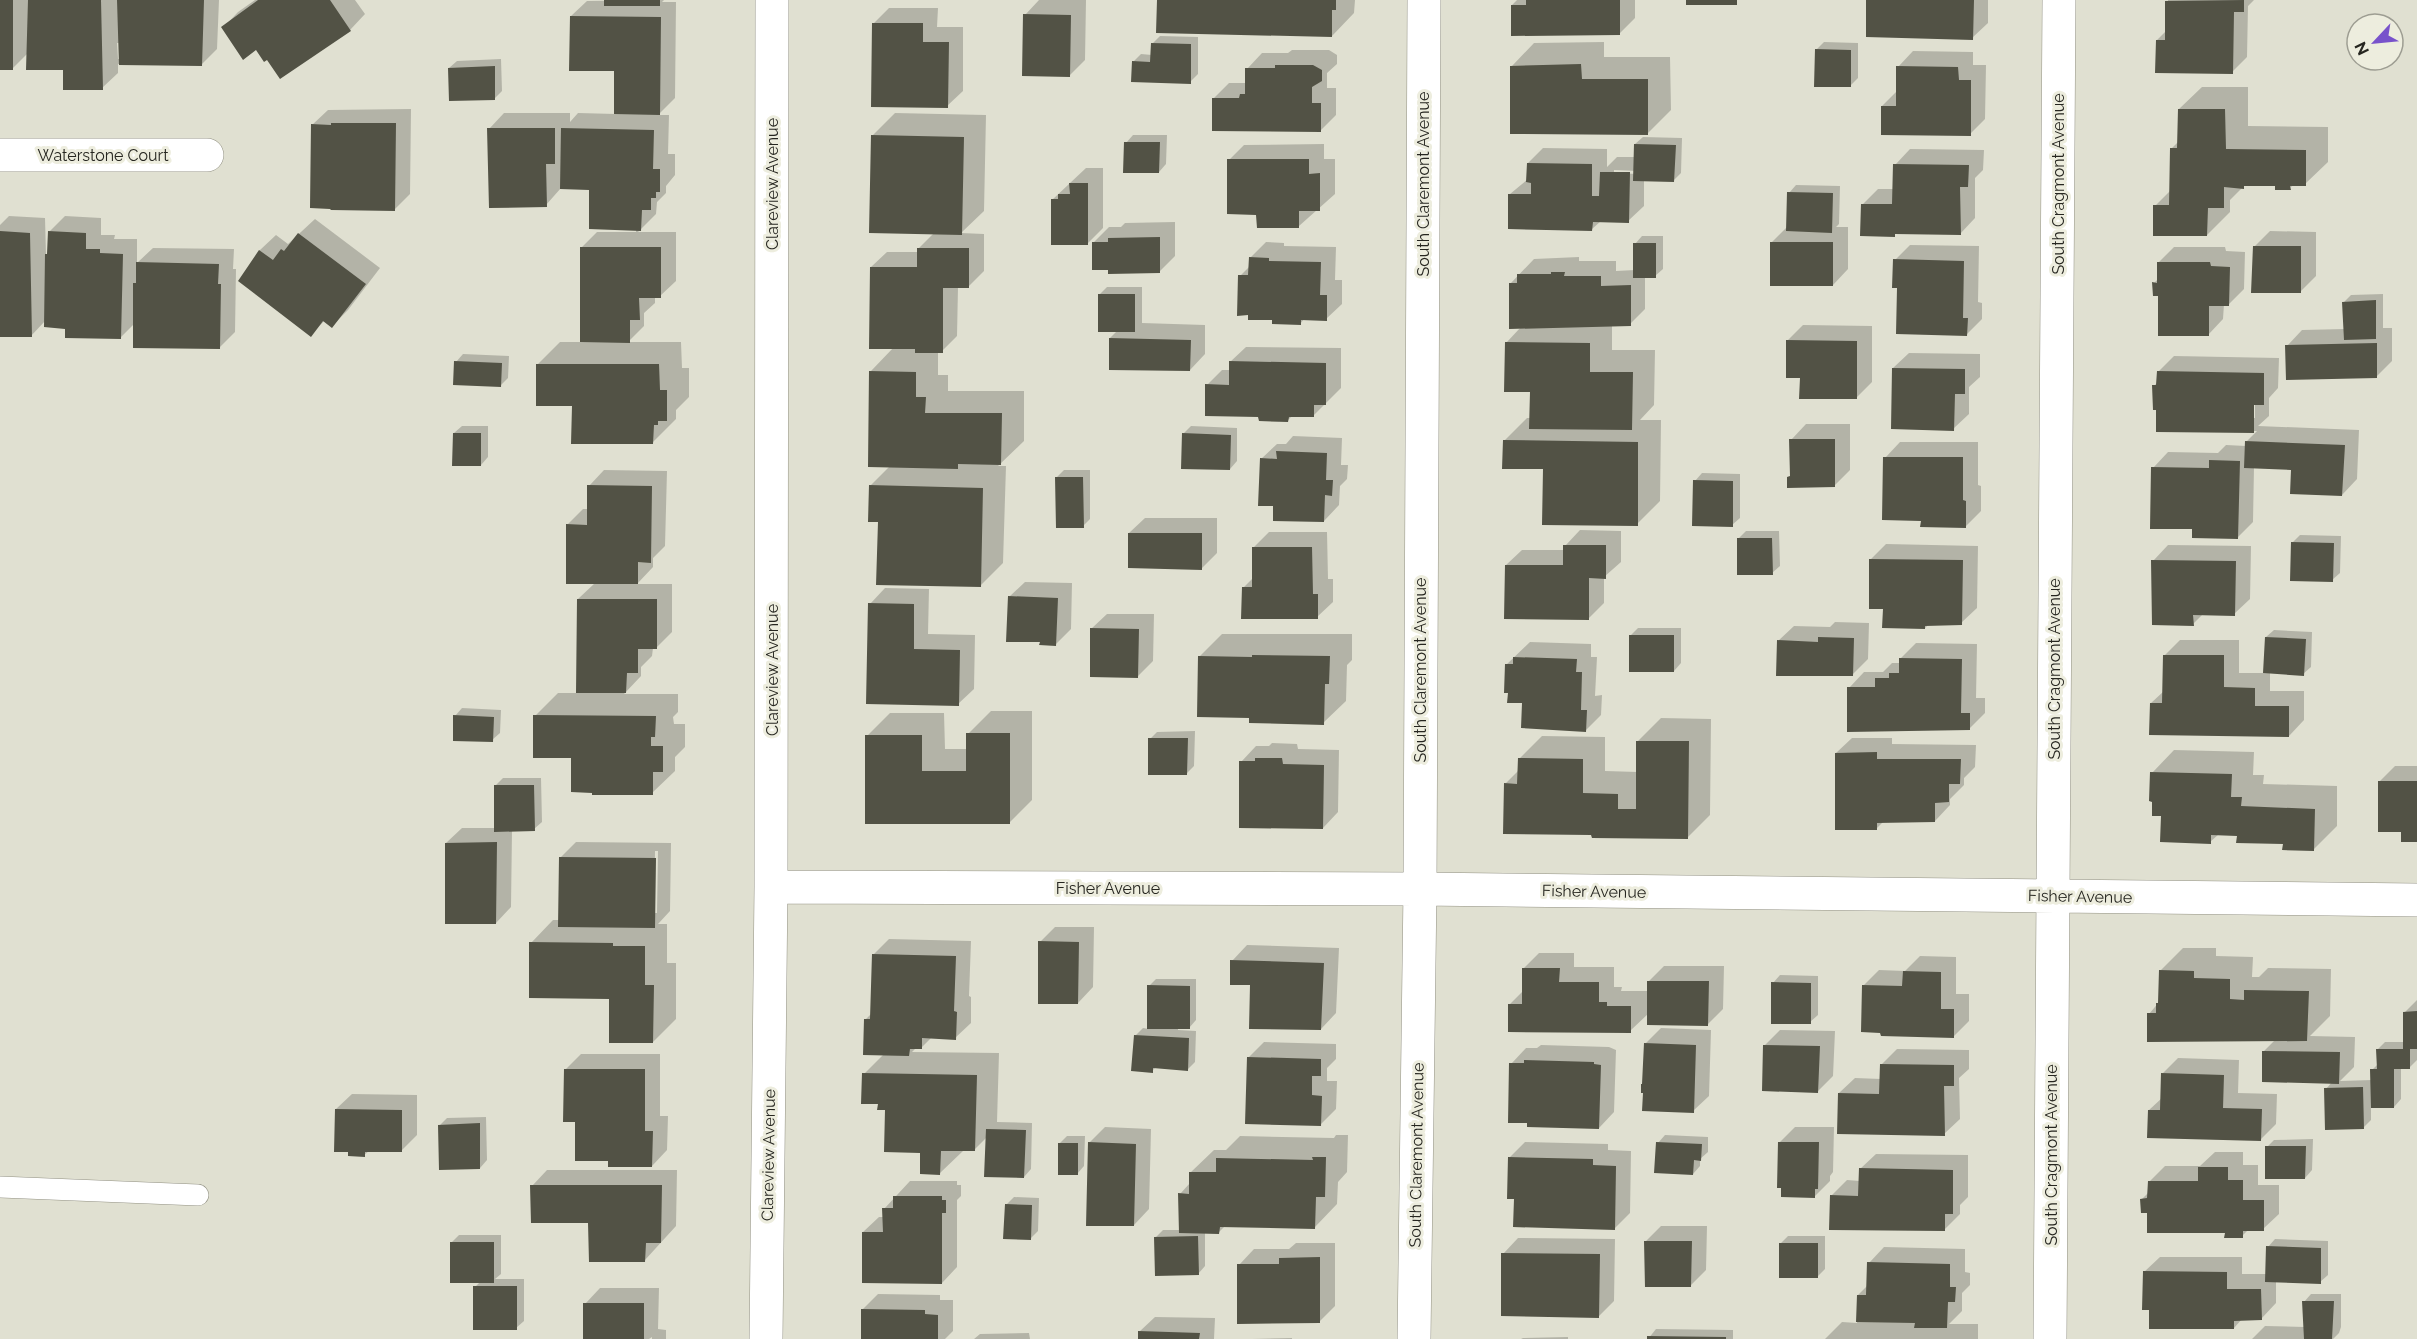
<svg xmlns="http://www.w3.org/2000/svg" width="2417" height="1339" viewBox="0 0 2417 1339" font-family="Raleway,sans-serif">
<rect width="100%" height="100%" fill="#e0e0d1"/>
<path fill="#0003" fill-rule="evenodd" d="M0,0H219L217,49L201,65L118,64V73L102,88L28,53L12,69L0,68ZM117,43H121L120,59H118Z
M255,0H355L365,14L350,30L267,58L257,48L223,28L238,12Z
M664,0L662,2H676L675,98L658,115H669L668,154H675V175L666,186V193L657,202L656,214L638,232H676V281L660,296H655V303L644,313V326L628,342H681L682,368H689V397L676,410V419L653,442L573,404L537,365L560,342H582V247L597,232H636V229L591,189L561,188L546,205L489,129L504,113H570V122L578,113L616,114V70L571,16L587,1Z
M1039,0H1086L1085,60L1069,76L1025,15Z
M1158,0H1355L1354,13L1332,36Z
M1517,0H1635V18L1620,33L1512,5Z
M1868,0H1988V23L1972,38Z
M2168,0H2254L2248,6L2247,57L2232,72L2157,40L2166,31Z
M889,8H938L937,27H963V91L947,106L874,23Z
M1160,36L1198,37V74L1190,82L1133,62L1141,54L1152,55V44Z
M1604,42V57H1670L1671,110L1648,133L1512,66L1534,43Z
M1824,42L1858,43V78L1850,86L1816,50Z
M1292,50H1329L1337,55V64L1327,73V88H1336V115L1321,130L1214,98L1229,83H1247V69L1262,53H1288Z
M1913,51L1973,52V65H1986L1985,119L1970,134L1882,106L1897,91L1898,67Z
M501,59L502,91L495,98L449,68L457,61Z
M2202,87H2248V126L2328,127V162L2305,184H2294L2290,188L2276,184H2246L2230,200V212L2207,235L2155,206L2171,190L2172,148L2178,142L2179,109Z
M411,109L410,194L394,210L312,125L328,110Z
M895,113L986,115L984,211L961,233L984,234V271L968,287H958L957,336L942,351H938V375H948V391H1024V441L998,466H1006L1003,563L980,586L879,520L870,486L890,466L871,371L894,347L871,267L887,252H918V249L934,233L872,136Z
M1133,135H1167L1166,164L1159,172L1126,143Z
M1643,137L1682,138L1681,173L1673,181L1644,180V206L1628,221H1601L1592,229L1510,194L1528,179V163L1543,148L1607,149V167L1617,157H1635V144ZM1614,170L1638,171V174L1614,173Z
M1324,144V159H1335V194L1299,226L1258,213L1229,160L1244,145Z
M1910,149L1984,150L1983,170L1975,178V218L1960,234L1897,232L1894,235L1863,204L1878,189H1894L1895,165Z
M1086,168H1103V228L1088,243L1052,200Z
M1796,185L1840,186L1839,224L1836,227H1848V269L1833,285L1772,242L1788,226L1789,193Z
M9,216L45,218L46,255L49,252V232L65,216L101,218V235H115L114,239H137V263L153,248L234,249L233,269H236L235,332L219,348L135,323L120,338L45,321L31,336L0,335V225Z
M315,219L380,268L348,310L332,326L325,320L311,335L240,281L260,250L276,235L288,244Z
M1175,222V256L1160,271L1094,242L1109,227H1121L1125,223Z
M2270,231L2316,232V276L2300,292L2254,247Z
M1642,236H1663V269L1655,276H1645V309L1630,324L1612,325V350H1655L1654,405L1640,420H1661L1660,501L1637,524L1504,441L1527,418H1531V390L1506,343L1521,327L1510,284L1534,259L1579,257V261H1616V271L1635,270V244Z
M1266,242L1284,243V246L1336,247L1335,280H1342V304L1326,319L1305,318L1300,324L1273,319L1240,276L1250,266V258Z
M1910,245L1979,246L1978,302L1982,303V319L1967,334L1899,286L1895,260Z
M2174,247H2225L2226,251L2245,252L2244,289L2229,304H2224L2223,319L2208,335L2160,295L2154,283L2159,278V262Z
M1107,287H1142V323L1205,325V354L1190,370L1110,338L1118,330L1099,295Z
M2383,294V328H2392V361L2376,377L2287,346L2302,330L2345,329L2344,302L2351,295Z
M1803,325L1872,326V382L1857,397L1802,376L1787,341Z
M1246,347L1341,348V388L1313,416H1292L1288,420L1260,415L1207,385L1222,370H1230V362Z
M1909,353L1980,354V377L1969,387V414L1953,429L1893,368Z
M463,354L509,356L508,378L500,386L456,362Z
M2174,356L2279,358L2278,388L2269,398V416L2258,426L2359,430L2357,479L2342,495L2292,469L2254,467L2253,522L2238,537L2194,527L2153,468L2168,452L2218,453L2226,445L2246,446V442L2257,431H2157V409L2154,386L2158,382V372ZM2252,397H2255V418H2252Z
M1806,424H1850V470L1835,485L1791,475V440Z
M462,426H488V457L481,465L454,433Z
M1191,426L1237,428V461L1230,469L1183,434Z
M1293,436L1342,438L1341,465H1348L1347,479L1340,486L1339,505L1324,521L1274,505L1261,459L1277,444H1286Z
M1900,442H1978V485L1981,486V511L1966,526L1885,458Z
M604,470L667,471L665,546L653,558V567L637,584H672V632L656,648H653L652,656L641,667V676L624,694H678V712L673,717L674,724H685V747L675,757V771L652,793L573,757L535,716L558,693H578V599L595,583L567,525L583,509H589V486Z
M1064,470H1090V519L1083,526L1056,478Z
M1702,473L1740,474V518L1732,525L1695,481Z
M1145,518H1217V553L1202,568L1129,533Z
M1580,530L1621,531V562L1604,577V603L1588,619L1506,565L1522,550H1565V546Z
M1746,531H1779L1780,566L1772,573L1738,539Z
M1269,532H1327L1328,579H1333V602L1317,617L1243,588L1253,578L1254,547Z
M2300,535L2341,536L2340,573L2332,580L2292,543Z
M1886,544L1978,546L1977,608L1961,623L1928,625L1925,628L1884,608L1871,559Z
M2168,545L2251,546L2250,599L2234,614H2203L2193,624L2153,561Z
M1025,582L1072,583L1071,629L1056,644L1009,597Z
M885,588L929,589L928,634L975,635L974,689L958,704L870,604Z
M1107,614H1154L1153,661L1138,676L1091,629Z
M1835,622L1869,623L1868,659L1852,675L1778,641L1794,626L1830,627Z
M1638,628H1681V663L1674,671L1630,636Z
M2274,630L2312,632L2311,667L2303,674L2270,672V691H2304V720L2289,736L2151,703L2164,691V656L2180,640H2239V673H2264L2266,637Z
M1222,634H1352V660L1347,665L1346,701L1323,723L1251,717L1199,657Z
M1530,642L1591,644V657H1597L1595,696L1602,695L1601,715L1586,730L1523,702L1506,665Z
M1916,643L1977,644L1976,698H1985V713L1969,729L1849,688L1864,672H1883L1892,663H1900V659Z
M462,708L501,710L500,733L492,740L455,716Z
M991,711H1032V800L1009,823L866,822L867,736L890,713H944L945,749H968V734Z
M1661,718L1711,719L1710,815L1687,838L1593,833L1505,784L1519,770V759L1542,736L1605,737V771L1638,772V741Z
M1195,731L1194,766L1187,773L1150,739L1157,732Z
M1852,738H1892V744L1976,745L1975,767L1964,778V785L1950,799V805L1935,821H1884L1876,829L1836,753Z
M1272,743L1297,744L1298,749L1339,750L1338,812L1323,828L1241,762L1256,746H1269Z
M2174,750L2254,752L2253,775H2264L2263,784L2337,786V826L2314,849L2238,834H2219L2210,842L2162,815L2153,800L2152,773Z
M2395,766H2417V840L2403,830L2379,782Z
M503,778H541L542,822L534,829L512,830L511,907L496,923L446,843L462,828H496L495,786Z
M576,842L671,843L670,911L658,924H667V963H676V1019L653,1042L611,998L531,943L553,920H560V858ZM655,851H658L657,913H654Z
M1055,927H1094L1093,987L1078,1003L1040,942Z
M889,939L971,941L969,996L971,997V1023L955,1038L932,1037L921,1048H916L912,1052L999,1053L997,1122L1032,1123L1031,1169L1024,1177L987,1137L974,1150L963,1151L940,1173L880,1102L864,1074L884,1054L865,1020L872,1013L873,955Z
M1247,945L1339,948L1336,1013L1321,1029L1252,984L1232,961Z
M2183,948H2216V956L2253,957L2252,977H2259L2268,968L2331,969L2330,1016L2310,1036L2355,1037L2354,1067L2340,1081L2372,1080V1070L2378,1064V1049L2385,1042H2405V1012L2417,1000V1060L2409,1068H2401V1099L2394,1107H2371V1120L2363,1128L2326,1089L2332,1082L2264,1051L2276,1039L2149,1014L2160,1001V971Z
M1539,953H1574V967H1614V987H1622L1621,991H1649V981L1664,966H1724L1723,1009L1708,1024L1649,1013L1630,1031L1510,1004L1524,990V968Z
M1920,956L1956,957V994H1969V1021L1954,1036L1863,986L1879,970L1905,971Z
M1780,975L1818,976V1015L1810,1022L1773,983Z
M1156,979H1196V1020L1189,1028H1178V1030L1196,1031L1195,1062L1188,1069L1156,1067L1152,1071L1135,1036L1143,1028L1149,1029V986Z
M1661,1028L1711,1030L1709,1096L1693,1111L1645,1044Z
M1780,1030L1835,1031L1833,1076L1818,1091L1765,1045Z
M1264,1042L1336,1044V1059L1327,1068V1081H1337L1336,1109L1321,1124L1248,1058Z
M1541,1045L1609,1047L1616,1050L1614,1112L1599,1128L1511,1064L1526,1048H1537Z
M1897,1049L1969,1050V1069L1959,1078L1960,1119L1944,1134L1839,1093L1855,1078L1881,1079V1065Z
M581,1054H660V1116H668L667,1150L652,1166L609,1159L577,1120L565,1070Z
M2178,1058L2239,1060L2238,1093L2277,1094L2276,1124L2261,1139L2149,1110L2162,1098L2163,1073Z
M352,1094L417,1095V1135L401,1151H369L364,1155L349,1151L336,1109Z
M486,1117L487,1160L480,1168L440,1125L447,1118Z
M1105,1127L1151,1129L1149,1209L1134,1225L1089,1143Z
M1795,1127H1834L1833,1172L1830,1176V1181L1815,1196L1779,1143Z
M1336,1135H1348L1347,1172L1338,1182L1337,1204L1315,1227L1225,1226L1219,1232H1205V1266L1198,1274L1156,1237L1163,1230H1181L1180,1194L1190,1183L1191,1172L1214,1150H1226L1240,1136L1334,1138Z
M1665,1135L1708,1137V1152L1700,1159V1166L1693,1174L1658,1143Z
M1067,1136H1085L1084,1166L1077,1174L1059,1144Z
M2313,1139L2312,1170L2305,1178L2267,1147L2274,1140Z
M1525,1142L1608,1144V1150L1631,1151L1630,1213L1614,1229L1515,1197L1510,1157Z
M2215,1152H2243V1165H2258V1185H2279V1214L2263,1229H2249L2242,1236L2149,1211L2142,1199L2149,1192V1182L2165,1166H2200Z
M1876,1154L1968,1155V1197L1960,1205V1214L1944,1230L1831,1196L1847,1180L1860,1181V1169Z
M547,1170H677L676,1226L645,1260L590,1222L532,1186Z
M910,1181H957V1185H961V1196L957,1200V1267L942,1283L863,1232L879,1217H884V1209Z
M1014,1197L1039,1198L1038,1231L1030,1239L1006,1205Z
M1661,1226H1707L1706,1270L1691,1285L1646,1241Z
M459,1235H501V1274L495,1279H524V1321L516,1328L475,1287L481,1281L451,1243Z
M1788,1236H1825V1269L1817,1277L1781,1243Z
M1518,1238L1615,1239L1614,1301L1599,1316L1503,1254Z
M2275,1239L2328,1241V1275L2320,1282L2276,1281V1303L2261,1319H2242L2234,1328L2151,1308L2144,1272L2160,1257H2242V1274H2267L2268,1247Z
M1296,1243H1335V1306L1319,1322L1239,1265L1254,1249H1289Z
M1884,1247L1965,1249V1272L1970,1273V1285L1962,1293V1311L1949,1324H1978V1339H1825L1842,1322L1857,1323L1858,1295L1868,1285L1869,1263Z
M600,1288H659L658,1329L666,1330V1339H652V1337L649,1339H585V1304Z
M878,1294L940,1295V1300H953V1331L945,1339H862V1310Z
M2311,1294H2341V1327L2339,1333L2333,1339H2252L2265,1326L2305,1327L2304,1302Z
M1155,1317L1215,1318L1214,1339H1139V1332Z
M1656,1329L1733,1330V1339H1648Z
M1029,1333L1030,1339H974L980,1334Z
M1568,1337V1339H1521L1523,1338Z
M1292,1338V1339H1252Z"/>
<path fill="#525245" d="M0,0H13V70H0Z
M28,0H101L103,90H63V70H26Z
M117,0H204L202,66L119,65Z
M258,0H330L351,31L280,79L267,60L264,62L256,50L243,60L221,27Z
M604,0H660V6H604Z
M1157,0H1336V10H1332V37L1156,33Z
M1526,0H1620V35L1511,36V5H1526Z
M1686,0H1737V5H1686Z
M1866,0H1974L1973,40L1866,37Z
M2244,0V12H2234L2233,74L2155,73L2156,40H2165V1Z
M1023,14L1071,15L1070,77L1022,76Z
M570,16L661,17L660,115L614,114V71H569Z
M872,23H923V42H949L948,108L871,107Z
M1151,43L1191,44V84L1131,82L1132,61L1150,62Z
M1815,49L1851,50V87H1814Z
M1581,64L1582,79H1648V135L1510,134V66Z
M1275,65H1313L1322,70V81L1312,87V103H1321V132L1212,131V98H1239L1240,94H1245V68H1275Z
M495,66V100L449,101L448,68Z
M1896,66L1958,67L1959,80H1971V136L1881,135V106H1896Z
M2178,109H2225L2226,149L2306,150V186H2290L2291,190H2275V186H2244V189L2224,187V208H2208L2207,236H2153V205H2169L2170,148H2177Z
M331,123H396L395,211L331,210L330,209L310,208L311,124L331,125Z
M487,128H555V164H546L547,207L489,208Z
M561,128L654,130L653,169H660V192H656V198H651V210H642L641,231L589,229V190L560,189Z
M871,135L964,137L962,235L869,233Z
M1124,142H1160L1159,173H1123Z
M1634,144L1676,145L1674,182L1633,181Z
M1227,159H1309V174L1320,173V211H1299V228H1257L1256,215L1227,214Z
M1527,163L1592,164V196H1599L1600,172H1630L1629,223L1593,222L1592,231L1508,229V194H1531V183L1526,182Z
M1893,164L1969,165L1968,187H1960L1961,235L1895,234V237L1860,236L1861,204H1892Z
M1069,183H1088V245H1051V199H1058V194H1070Z
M1787,192L1833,193L1832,233L1786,231Z
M0,231L30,233L32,337H0Z
M48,231L86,233V249H100V253L123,254L121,339L65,338V329L44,327L45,254H47Z
M298,233L366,284L332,328L323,321L311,337L238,281L259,250L273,260L281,249L284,251Z
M1160,237V273L1108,274V270H1092V242H1108V238Z
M1770,242H1833V286H1770Z
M1633,243H1656V278H1633Z
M2253,246H2301V293H2251Z
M580,247H661V298H639L640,320H630V343L580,342Z
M917,248H969V288H943V353H915V349H869L870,267H917Z
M1249,257L1269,258V261L1321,262L1320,295H1327V321L1301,320V325L1272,324V320H1248V315L1237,316L1238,275H1248Z
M1893,259L1964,261L1963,318H1968L1967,336L1896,334L1897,288H1892Z
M136,262L219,264L218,284H221L220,349L133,348V283H136Z
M2157,262H2210L2211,266L2230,267L2229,306H2209V336H2158V296H2153L2152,282L2157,283Z
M1551,272H1565L1564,276H1601V286L1631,285V326L1509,329V283H1517V274H1551Z
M1098,294H1135V332H1098Z
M2376,300V339L2344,340L2342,302Z
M1109,338L1191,340L1190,371L1109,370Z
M1786,340L1857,341V399H1799L1800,378H1786Z
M1505,342L1590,343V372H1633L1632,430L1529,429L1530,392H1504Z
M2377,343V378L2286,380L2285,345Z
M454,361L502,363L501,387L453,385Z
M1229,361L1326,363V405H1314V417H1289L1288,422L1259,421L1258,417L1205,416V384L1229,385Z
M536,364H659L660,390H667V421H658V425H654L653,444H571L572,406H536Z
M1892,368L1965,369V394H1955L1954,431L1891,429Z
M869,371L916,372V397H926L925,413H1002L1001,465L958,464V469L868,467Z
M2157,371L2264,373V405H2254V433L2156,432V410H2153L2152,385H2156Z
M453,433H481V466H452Z
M1182,433L1231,435L1230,470L1181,469Z
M1789,439H1835V487L1787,488V477L1790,476Z
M1503,440L1638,442V526L1542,525L1543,469H1502Z
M2245,441L2345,445L2342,496L2290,494L2291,470L2244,468Z
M1276,451L1327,453L1326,480H1333L1332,496L1325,495L1324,522L1273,521V506H1258L1260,458L1277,459Z
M1883,457H1963V500L1966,501V528L1920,527L1921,521L1882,520Z
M2209,460L2240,461L2238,539L2192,538V529H2150L2151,467L2209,468Z
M1055,477H1083L1084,528H1056Z
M1693,480L1733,481V527L1692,526Z
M587,485L652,486L651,563L638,562V584H566V524L587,525Z
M869,485L983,488L981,587L876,585L878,522H868Z
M1128,533H1202V570L1128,568Z
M1737,538H1772L1773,575H1737Z
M2291,542L2334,543L2333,582L2290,581Z
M1563,545H1606V579L1589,578V620L1504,619L1505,565H1563Z
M1252,547H1312L1313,594H1318V619H1241L1242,587H1252Z
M1869,559L1963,560L1962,625L1925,626V629L1882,628L1883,609H1869Z
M2151,560L2236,561L2235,616L2193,615L2194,626L2152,625Z
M1008,596L1058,598L1056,646L1039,645L1040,642H1006Z
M577,599H657V649H638V673H627L626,693H576Z
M868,603L914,604V649L960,650L959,706L866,704Z
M1090,628L1139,629L1138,678L1090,677Z
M1629,635H1674V672H1629Z
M1818,637L1854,638L1853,676H1776L1777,640L1818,642Z
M2265,637L2306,639L2304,676L2263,673Z
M1252,655L1330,656L1329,684H1325L1324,725L1249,723V718L1197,717L1198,656L1252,657Z
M2163,655H2224V687L2255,688V706H2289V737L2149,735L2150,703H2162Z
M1513,657L1577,659L1576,672H1582L1581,710H1587L1586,732L1521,728L1522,703H1507L1508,693H1504L1505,664H1513Z
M1899,658L1962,659L1961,713H1970V730L1847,732V687H1875V678H1889V673H1899Z
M453,715L494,717L493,742L453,741Z
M533,715L656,716L655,737H651V746H663V772H653V795H592V793L571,792V758H533Z
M966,733H1010V824H865V735H922V771H966Z
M1148,738H1188L1187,775H1148Z
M1636,741H1689L1688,839L1592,838L1591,835L1503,834L1504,783L1517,784L1518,758L1583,759V793L1618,794V809H1636Z
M1877,752V759H1961L1960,784H1949V802L1935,803V822L1877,823V830H1835V753Z
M1255,758H1282L1283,764L1324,765L1323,829L1239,828V761H1255Z
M2150,772L2232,774L2231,797H2242L2241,806L2315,809L2314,851L2282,850L2283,844L2236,843L2237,836L2211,835V844L2160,842L2161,816H2152V802L2149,801Z
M2378,781H2417V842H2401V832H2378Z
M494,785H534L535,831L494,832Z
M497,842L496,924H445V843Z
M559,857L656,858L655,928L558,927Z
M1038,941L1079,942L1078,1004H1038Z
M529,942L613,943V946H645V985H654L653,1043H609V999L529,998Z
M872,954L956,956L954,1011L957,1012L956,1040L922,1038V1049H910L909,1056L863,1055L864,1019H870Z
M1230,960L1324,963L1321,1030L1249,1029L1250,985H1230Z
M1522,968H1560L1559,982H1599V1002H1607V1006H1631V1033L1508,1032V1004H1522Z
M2159,970L2194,971V978L2230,979V999L2244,1000V990L2309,991L2307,1041L2147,1042V1013H2156V1003H2158Z
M1903,971L1941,972V1009H1954V1038L1881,1036L1880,1033L1861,1032L1862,985L1902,986Z
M1647,981H1709L1708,1026L1647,1025Z
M1771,982L1811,983V1024H1771Z
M1147,985L1190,986V1029H1147Z
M2417,1011V1049H2410V1069H2394V1108H2371L2370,1069H2377L2376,1049H2403V1012Z
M1134,1035L1189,1038L1188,1071L1153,1068V1073L1131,1071Z
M1644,1043L1696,1045L1694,1113L1642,1111L1643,1093H1641V1084H1642Z
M1763,1045L1820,1046L1818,1093L1762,1091Z
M2262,1051L2340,1052L2339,1084L2262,1082Z
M1247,1057L1321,1059V1076H1312V1095L1322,1096L1321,1126L1245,1124Z
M1524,1060L1594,1062V1064L1601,1065L1599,1129L1527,1127V1123H1508L1509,1063H1524Z
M1880,1064L1954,1065V1086H1944L1945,1136L1837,1134L1838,1093L1879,1094Z
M564,1069H645V1131H653L652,1167H608V1161H575V1122H563Z
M862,1073L977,1075L975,1151H941L940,1175L920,1174V1153L884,1152L885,1110H877L878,1104H861Z
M2161,1073L2224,1075L2223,1108L2262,1109L2261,1141L2147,1138L2148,1110H2160Z
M2363,1087L2364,1129L2325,1130L2324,1088Z
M335,1109L402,1110V1152H365V1157L348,1156V1152H334Z
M480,1123V1169L439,1170L438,1125Z
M986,1129L1026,1130L1024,1178L984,1177Z
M1088,1142L1136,1144L1134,1226H1086Z
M1656,1142L1702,1144L1701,1161L1694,1160L1693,1175L1654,1173Z
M1778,1142H1819L1818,1189H1815V1198L1781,1197V1188H1777Z
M1058,1143H1078V1175H1058Z
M2265,1146H2306L2305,1179H2265Z
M1312,1157H1326L1325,1197H1316L1315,1229L1220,1227L1219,1234L1179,1233L1178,1193L1189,1194V1172H1216V1158L1313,1160Z
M1508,1157L1593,1159V1165L1616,1166L1615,1230L1513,1227L1514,1199H1507Z
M2198,1167H2228V1180H2243V1200H2264V1231H2243V1238H2224L2225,1233H2147V1213H2141L2140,1199L2147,1198L2148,1181H2198Z
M1859,1168L1953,1170V1214H1945V1231L1829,1230L1830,1195L1858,1196Z
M530,1185H662L661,1243H646L645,1262H589L588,1223H531Z
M893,1196H942V1200H946V1213H942V1284L862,1283V1232H883L882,1208H893Z
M1005,1204L1032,1205L1031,1240L1003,1239Z
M1198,1236L1199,1275L1155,1276L1154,1237Z
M1644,1241H1692L1691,1287H1645Z
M450,1242H494V1283H450Z
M1779,1243H1818V1278H1779Z
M2266,1246L2321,1248V1284L2265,1282Z
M1501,1253L1600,1254L1599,1318L1501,1316Z
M1320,1257V1323L1237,1324V1264H1279V1258Z
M1867,1262L1950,1264V1287H1956L1955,1302H1948L1947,1328H1914L1915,1323L1856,1322L1857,1295H1866Z
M2143,1271L2227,1272V1289H2261L2262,1320L2234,1321V1329H2149V1310H2142Z
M473,1286H517V1330H473Z
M2302,1301H2334L2332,1339H2304Z
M583,1303H644V1339H583Z
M861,1309L925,1310V1314L938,1315V1339H861Z
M1138,1331L1200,1333L1199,1339H1138Z
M1647,1336L1726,1337V1339H1647Z"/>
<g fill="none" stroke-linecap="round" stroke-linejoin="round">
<g stroke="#929183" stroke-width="22">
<path id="lane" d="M0,1187L198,1195"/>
</g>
<g stroke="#929183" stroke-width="34">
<path id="street" d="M0,155H207
M771,887L1420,889L2417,900
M766,1339L771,887L772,0
M1414,1339L1420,889L1424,0
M2050,1339L2059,0"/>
</g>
<use href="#lane" stroke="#fff" stroke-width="21"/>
<use href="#street" stroke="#fff" stroke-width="33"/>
</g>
<g text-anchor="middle" stroke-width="6" stroke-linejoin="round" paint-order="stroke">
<g font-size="16" fill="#262620" stroke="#ededde">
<text x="103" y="161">Waterstone Court</text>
<text transform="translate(772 184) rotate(-90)" y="6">Clareview Avenue</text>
<text transform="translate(1423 184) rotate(-90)" y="6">South Claremont Avenue</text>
<text transform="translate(2058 184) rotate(-90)" y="6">South Cragmont Avenue</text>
<text transform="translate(2054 669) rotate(-90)" y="6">South Cragmont Avenue</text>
<text transform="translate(772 670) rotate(-90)" y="6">Clareview Avenue</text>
<text transform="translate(1420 670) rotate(-90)" y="6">South Claremont Avenue</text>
<text x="1108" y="894">Fisher Avenue</text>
<text transform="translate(1594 891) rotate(1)" y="6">Fisher Avenue</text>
<text transform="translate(2080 896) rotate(1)" y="6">Fisher Avenue</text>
<text transform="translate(768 1155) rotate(-89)" y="6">Clareview Avenue</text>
<text transform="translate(1416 1155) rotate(-89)" y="6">South Claremont Avenue</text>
<text transform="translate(2051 1155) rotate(-90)" y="6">South Cragmont Avenue</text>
</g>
</g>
<g transform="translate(2375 42) rotate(244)"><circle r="28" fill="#ededde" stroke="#9d9d92" stroke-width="1.5"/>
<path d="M0-4.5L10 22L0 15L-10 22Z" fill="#7852cb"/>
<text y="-9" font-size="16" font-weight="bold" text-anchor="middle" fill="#262620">N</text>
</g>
</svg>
